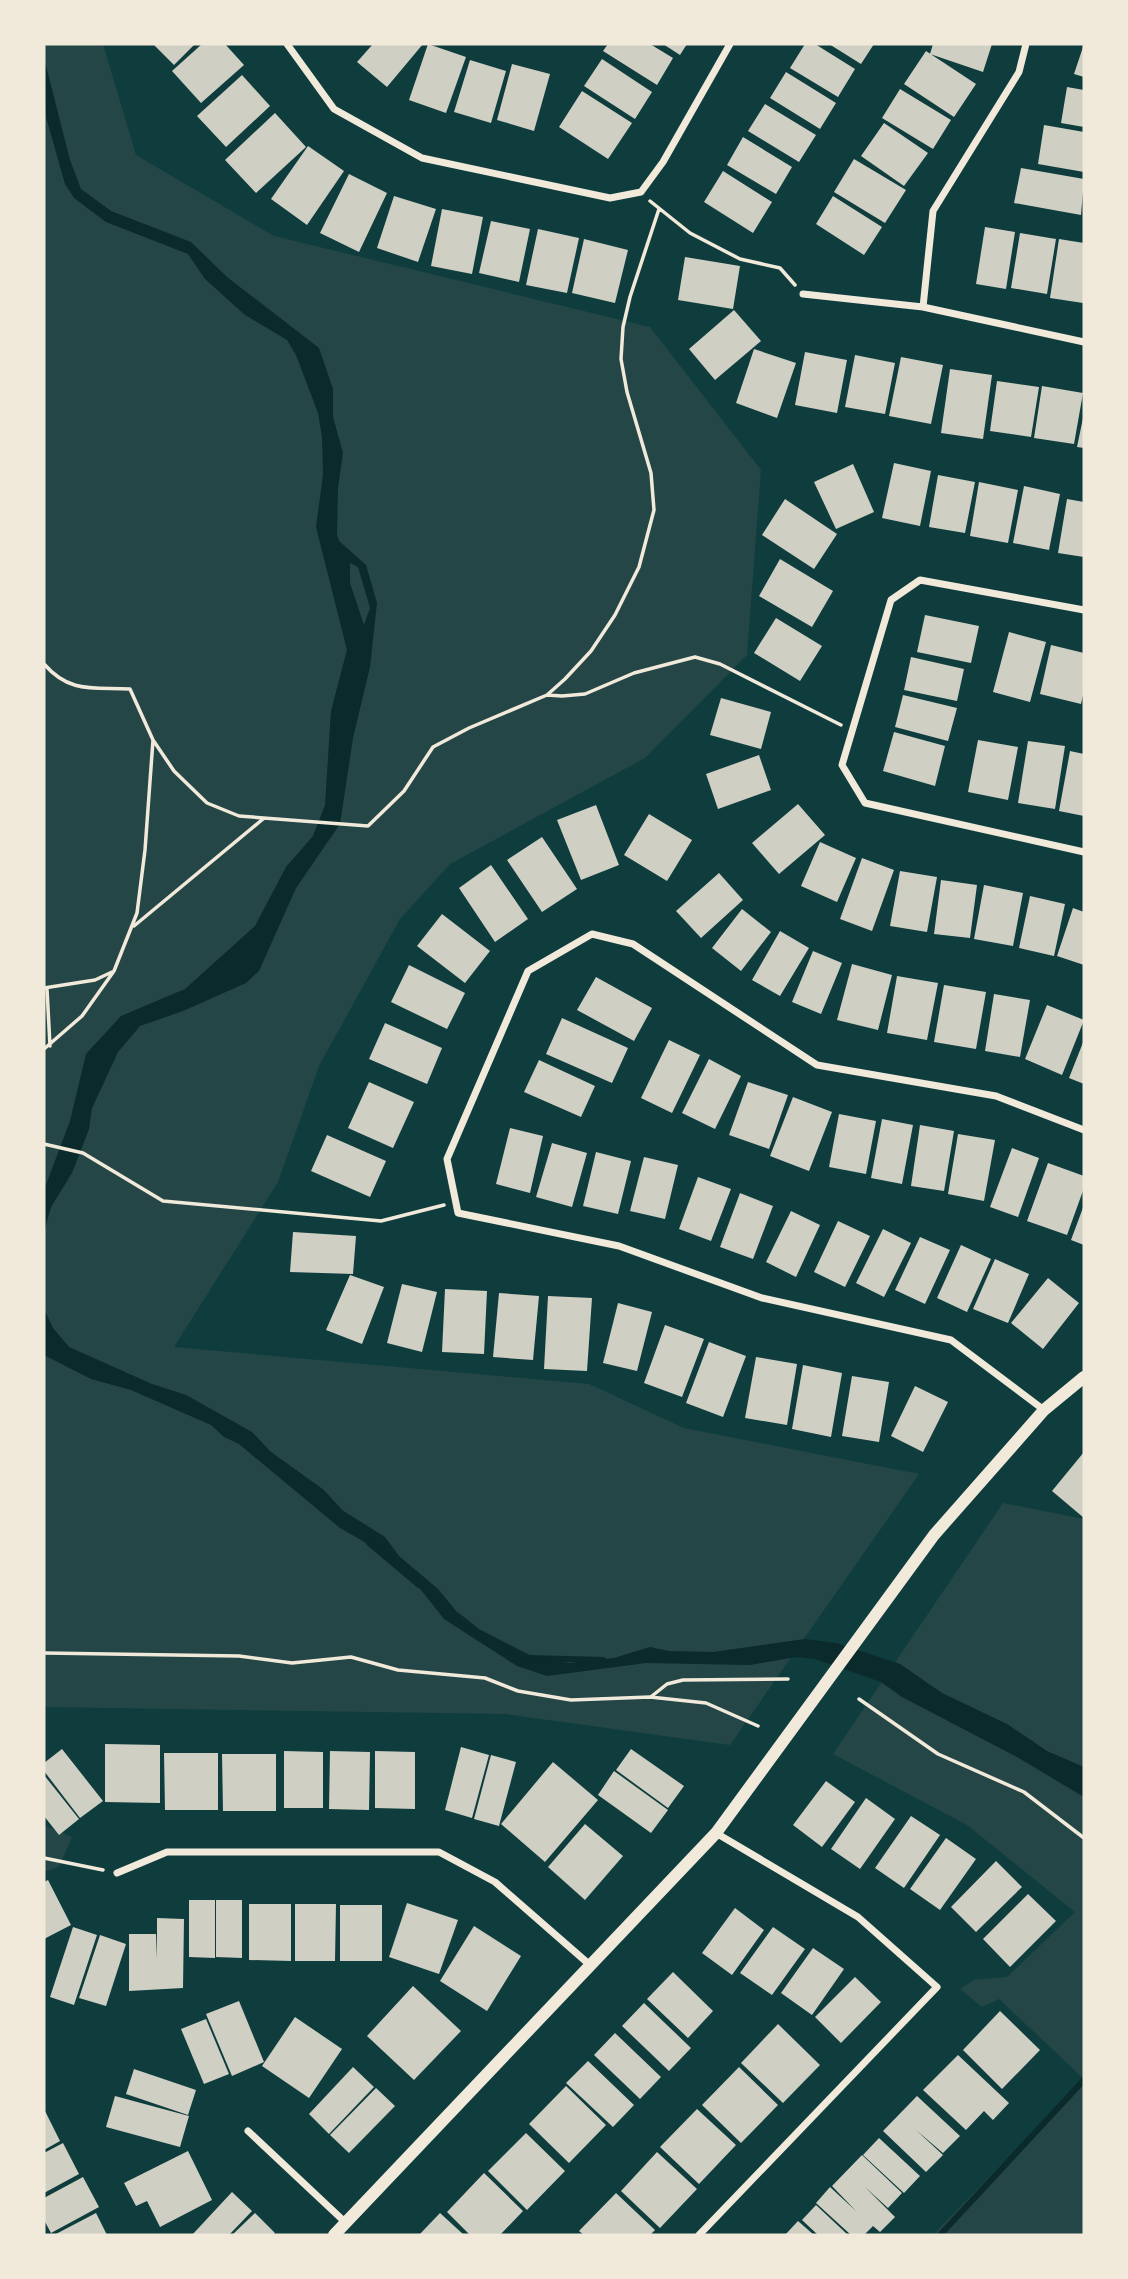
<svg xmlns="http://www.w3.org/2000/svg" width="1128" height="2279" viewBox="0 0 1128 2279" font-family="'Noto Sans',sans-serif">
<rect width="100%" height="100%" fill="#0f3d3e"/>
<path fill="#244646" d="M44,44H103L136,155L274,236L650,327L761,470L747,655L645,758L450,864L400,919L319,1066L278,1182L174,1347L589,1384L684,1428L919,1474L730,1745L505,1714L44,1707Z
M1003,1503L1084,1519V2235H933L1084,2079L999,1999L982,2007L960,1989L974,1980L1007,1977L1075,1912L967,1825L833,1754Z
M44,1825L72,1837L59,1867L44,1872Z"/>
<path fill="#0a2a2b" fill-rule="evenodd" d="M44,58L70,160L81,189L111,211L191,242L227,277L319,348L333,389V417L343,453L338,488L337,534L339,541L366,565L377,603L370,667L353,738L340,824L296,888L259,971L246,983L183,1011L140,1026L118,1052L92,1108L89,1129L72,1173L51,1207L44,1232V1190L70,1121L86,1054L121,1016L185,989L255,926L286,867L313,836L325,805L331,711L347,650L316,527L323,475L322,437L318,413L296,355L287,340L245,315L205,279L188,254L106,222L74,198L65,184L46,117ZM350,563L358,567L370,608L364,625L350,583Z
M44,1309L53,1328L69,1347L152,1384L186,1395L252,1432L271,1452L324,1490L342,1510L385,1537L399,1556L438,1589L466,1623L506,1648L520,1650L537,1659L570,1663L614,1658L650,1647L669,1651L713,1652L805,1639L836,1643L900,1664L942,1693L1007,1724L1047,1751L1084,1767V1797L1017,1757L902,1697L881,1682L815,1659L796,1657L750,1665L646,1663L547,1676L517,1666L444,1619L410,1576L382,1552L340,1528L239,1444L224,1437L211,1425L131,1390L91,1379L44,1355Z"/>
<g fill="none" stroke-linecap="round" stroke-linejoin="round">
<path stroke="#0a2a2b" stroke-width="6" d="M369,1543L419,1585
M458,1616L478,1632L517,1652
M530,1658L603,1660
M940,2235L1084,2080"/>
</g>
<path fill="#cfcfc3" d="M153,44H195L174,65Z
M202,44H225L244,65L201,103L172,71Z
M373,44H423L387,87L357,62Z
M428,44L466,57L446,113L409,100Z
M608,44H650L673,58L657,85L603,51Z
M663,44H687L680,55Z
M805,44H815L855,69L838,97L790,68Z
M829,44H874L861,64Z
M933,44H992L983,72L930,54Z
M1084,44V77L1074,74Z
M926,51L976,84L954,117L904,84Z
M602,59L652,92L635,119L584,86Z
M470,60L506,71L491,123L454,112Z
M512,64L550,74L534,131L497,120Z
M786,72L836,103L820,129L770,98Z
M242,75L270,106L226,147L197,116Z
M1067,87L1084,90V127L1061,123Z
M900,89L951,120L933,149L882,118Z
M582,91L632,123L608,159L559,127Z
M765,104L816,135L799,162L748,131Z
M275,113L306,147L256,193L225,160Z
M884,123L928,153L904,186L861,156Z
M1044,125L1084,132V172L1038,164Z
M743,137L792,167L776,194L727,165Z
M308,146L344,171L307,225L271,199Z
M854,159L906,190L885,223L834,192Z
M1021,168L1084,179L1081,215L1014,203Z
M723,171L772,202L753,233L704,202Z
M349,174L387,193L359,252L320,233Z
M394,196L436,209L418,262L377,248Z
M833,196L882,227L864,255L816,224Z
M442,209L483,217L472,274L431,266Z
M491,221L530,229L519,282L479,273Z
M985,227L1015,232L1006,289L976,284Z
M538,229L579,238L567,293L526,285Z
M1020,233L1056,239L1047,294L1011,288Z
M584,239L628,250L615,303L572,293Z
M1059,239L1084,243L1083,303L1050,298Z
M685,257L740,266L733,309L678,300Z
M734,310L761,341L715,380L689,349Z
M754,349L796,363L777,418L736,403Z
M805,352L847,360L837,413L795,405Z
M855,355L895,363L885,414L845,407Z
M901,357L943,365L931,424L889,416Z
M950,369L992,375L983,439L941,433Z
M997,381L1039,387L1031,437L990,431Z
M1042,386L1083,393L1074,444L1034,438Z
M1083,418H1084V448L1077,447Z
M894,463L931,471L920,526L882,518Z
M853,464L874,512L836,529L814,482Z
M938,475L975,482L965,533L929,527Z
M979,482L1018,490L1008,543L970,536Z
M1024,486L1060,494L1049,550L1013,543Z
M785,499L837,534L814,569L762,535Z
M1067,499L1084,502V557L1058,553Z
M780,559L833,591L812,627L759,596Z
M925,615L979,626L971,663L917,652Z
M776,618L822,646L800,681L754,653Z
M1009,632L1046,642L1030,702L993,692Z
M1051,645L1084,653V690L1081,704L1040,694Z
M911,657L964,669L957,701L904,690Z
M903,695L957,708L948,741L895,727Z
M721,698L771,712L761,749L710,735Z
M894,732L945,746L935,786L883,771Z
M978,740L1018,747L1008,800L968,792Z
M1028,741L1065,746L1055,809L1018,803Z
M1070,751L1084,754V816L1059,811Z
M759,755L771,790L718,809L706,774Z
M798,804L825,835L779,874L752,843Z
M596,805L619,865L581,880L557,820Z
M649,814L692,840L667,881L624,855Z
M542,837L577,889L542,912L507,860Z
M820,842L856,858L837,902L801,886Z
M862,858L894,870L872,931L840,919Z
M491,865L528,919L495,942L459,888Z
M900,871L937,877L927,932L890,926Z
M719,873L743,900L701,938L676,911Z
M941,880L977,885L970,938L934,934Z
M984,885L1023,893L1013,946L974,939Z
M1030,896L1065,904L1054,956L1019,948Z
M1073,908L1084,912V965L1057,956Z
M742,909L771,932L741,971L712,948Z
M442,914L490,951L465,983L417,946Z
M780,931L809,948L780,996L752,980Z
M813,951L842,963L821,1014L792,1002Z
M852,964L892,975L878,1030L837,1020Z
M409,965L465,993L447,1029L391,1002Z
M897,976L938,983L927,1040L887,1033Z
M596,977L652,1008L634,1041L577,1010Z
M944,985L986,992L976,1049L934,1042Z
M994,994L1030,1000L1020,1057L985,1051Z
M1047,1005L1084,1020L1062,1075L1025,1059Z
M562,1018L628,1048L612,1083L546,1054Z
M385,1023L442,1048L427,1084L369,1059Z
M669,1040L700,1055L672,1113L641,1098Z
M1084,1040V1084L1069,1078Z
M709,1059L741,1076L715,1129L682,1113Z
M539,1060L595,1086L581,1117L524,1092Z
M369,1082L414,1102L393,1148L348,1128Z
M748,1082L788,1095L769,1149L729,1135Z
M793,1097L832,1112L809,1171L770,1156Z
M839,1114L876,1121L866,1174L829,1167Z
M882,1119L913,1125L902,1184L871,1178Z
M920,1125L954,1131L944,1191L911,1186Z
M510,1128L543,1136L530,1193L496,1184Z
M958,1134L995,1140L984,1201L948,1194Z
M327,1135L386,1161L370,1197L311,1171Z
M552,1143L587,1153L572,1207L536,1197Z
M1012,1148L1039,1158L1018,1217L990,1207Z
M596,1152L631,1161L618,1214L583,1206Z
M644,1157L678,1165L665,1219L630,1211Z
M1048,1163L1084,1176V1188L1067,1235L1027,1221Z
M698,1177L731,1189L711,1241L679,1229Z
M740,1193L773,1206L753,1259L720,1247Z
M1084,1205V1245L1071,1240Z
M791,1211L820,1225L796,1277L766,1262Z
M838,1221L870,1236L845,1287L814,1272Z
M883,1229L911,1243L884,1297L856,1283Z
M293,1232L356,1236L353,1274L290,1272Z
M920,1237L950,1250L925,1304L895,1290Z
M961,1245L991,1259L967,1312L937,1298Z
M995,1259L1029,1274L1008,1323L973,1309Z
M350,1275L384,1287L362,1344L326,1330Z
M1048,1278L1079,1303L1043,1349L1011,1323Z
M402,1284L437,1292L422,1352L387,1343Z
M445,1289L487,1291L484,1354L442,1352Z
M499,1293L539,1296L533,1360L493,1357Z
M548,1296L592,1298L587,1371L544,1369Z
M618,1303L652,1312L637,1371L603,1363Z
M665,1325L704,1339L682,1397L644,1383Z
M709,1342L746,1356L723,1417L686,1403Z
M756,1357L797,1364L787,1425L745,1418Z
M803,1365L842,1373L831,1437L792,1429Z
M852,1376L889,1382L879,1442L842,1436Z
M915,1386L948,1402L923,1452L891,1436Z
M1084,1452V1518L1052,1491Z
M105,1744L160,1745V1803L105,1802Z
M461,1747L489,1755L472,1818L445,1810Z
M62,1749L103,1801L80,1818L44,1771V1763Z
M631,1749L684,1786L668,1808L616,1770Z
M284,1751L323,1752V1808H284Z
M330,1751L370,1752L369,1810L329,1809Z
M375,1751L415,1752V1809L375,1808Z
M164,1753H218V1810H165Z
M222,1754H276V1811H223Z
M491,1755L516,1762L499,1826L474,1819Z
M553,1762L598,1800L545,1862L501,1824Z
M614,1771L668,1810L651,1833L598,1795Z
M44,1775L79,1819L59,1835L44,1816Z
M826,1781L855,1802L822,1847L793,1825Z
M866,1798L895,1819L860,1869L831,1849Z
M911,1816L940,1835L904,1888L875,1868Z
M585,1824L623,1856L585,1900L548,1867Z
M946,1838L976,1859L940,1910L910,1889Z
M996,1861L1022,1887L976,1932L951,1907Z
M48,1880L71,1925L44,1939V1882Z
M1028,1894L1056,1921L1010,1967L983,1939Z
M189,1900H215V1958L189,1957Z
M216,1900H242V1958L216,1957Z
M407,1903L458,1920L439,1974L389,1957Z
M249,1904H291V1961L249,1960Z
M295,1904H336L335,1961H295Z
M340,1905H382V1961H340Z
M735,1908L764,1930L732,1975L702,1953Z
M157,1918L184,1919L183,1988L129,1991V1934H156L157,1959Z
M474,1926L521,1956L487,2011L440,1981Z
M73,1927L97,1935L74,2005L50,1997Z
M773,1927L805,1949L772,1995L740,1973Z
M100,1935L126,1944L106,2006L79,1998Z
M813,1948L844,1969L812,2015L781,1993Z
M673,1972L713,2011L688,2038L647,1999Z
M855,1977L881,2002L841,2043L815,2017Z
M413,1986L461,2031L414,2080L367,2036Z
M239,2001L264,2062L232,2076L206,2014Z
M644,2003L691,2048L669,2071L622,2026Z
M1000,2011L1040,2050L1002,2089L963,2050Z
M295,2017L342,2049L309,2098L262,2066Z
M206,2019L229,2074L204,2084L181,2029Z
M778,2024L820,2065L783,2103L741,2063Z
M615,2033L661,2077L640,2099L594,2055Z
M958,2055L1009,2103L993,2120L984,2111L966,2130L923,2090Z
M588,2061L634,2105L613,2127L566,2083Z
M353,2067L374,2087L329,2134L309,2114Z
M739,2067L778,2105L741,2143L702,2105Z
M134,2069L196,2090L188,2115L126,2094Z
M566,2086L606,2125L569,2163L529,2124Z
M376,2088L395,2106L349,2153L330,2135Z
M115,2096L189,2116L180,2147L106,2127Z
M917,2096L960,2136L943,2153L916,2130L943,2155L926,2172L883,2131Z
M44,2109L60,2141L44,2150Z
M697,2109L736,2145L699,2184L660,2147Z
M526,2133L565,2171L527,2210L488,2171Z
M879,2138L920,2176L904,2193L863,2155Z
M63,2143L79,2174L44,2193V2153Z
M188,2151L212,2200L160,2227L147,2201L136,2206L124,2183Z
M657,2152L697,2189L660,2228L621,2191Z
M862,2155L902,2193L888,2208L865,2187L895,2217L880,2232L873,2226L864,2235H851L816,2203L830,2187L856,2211L832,2186Z
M484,2173L523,2211L500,2235H470L447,2212Z
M83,2177L99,2207L51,2233L44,2220V2198Z
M232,2192L252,2211L229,2235H192Z
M616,2193L655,2230L650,2235H584L579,2231Z
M816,2205L848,2235H818L802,2220Z
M96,2213L107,2235H54Z
M255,2213L275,2233L272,2235H232Z
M440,2213L464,2235H419Z
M798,2221L814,2235H785Z"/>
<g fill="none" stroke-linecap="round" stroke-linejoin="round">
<path stroke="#f1e9da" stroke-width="3.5" d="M650,201L690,233L740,259L780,268L795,285
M44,664C70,694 94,687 130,689L153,740L145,850L137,913L114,971L82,1016L44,1049
M547,695L562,696L585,694L634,673L695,657L720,664L841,725
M153,740L174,771L207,803L239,816L368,826L404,791L433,747L469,728L547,695L565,679L591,651L615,615L639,567L654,510L651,473L627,392L621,359L623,327L630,297L659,209
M134,926L263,819
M44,988L95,980L112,972
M47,989L50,1046
M44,1144L83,1153L163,1201L381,1221L444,1205
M44,1653L239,1656L292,1663L351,1657L398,1670L485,1678L518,1691L571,1700L650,1697L706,1703L758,1726
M652,1696L667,1684L683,1680L788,1679
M859,1699L938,1754L1024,1792L1084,1838
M44,1858L103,1870"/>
<path stroke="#f1e9da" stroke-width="7" d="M287,44L334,109L422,158L610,198L641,192L663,162L730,44
M1026,44L1019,72L933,211L923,307L1084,342
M803,294L923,307
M1084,610L920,580L891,600L842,765L865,803L1084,852
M1044,1410L951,1340L762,1298L619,1246L458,1213L447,1159L528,971L592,934L633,944L817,1065L996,1096L1084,1130
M117,1873L167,1852H439L495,1882L590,1965
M248,2131L346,2223
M699,2235L937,1987L858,1917L716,1833"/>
<path stroke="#f1e9da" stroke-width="12" d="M334,2235L716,1833L934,1535L1044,1410L1084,1377"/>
</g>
<rect width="1128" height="2279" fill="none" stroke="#f1e9da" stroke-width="91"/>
</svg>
